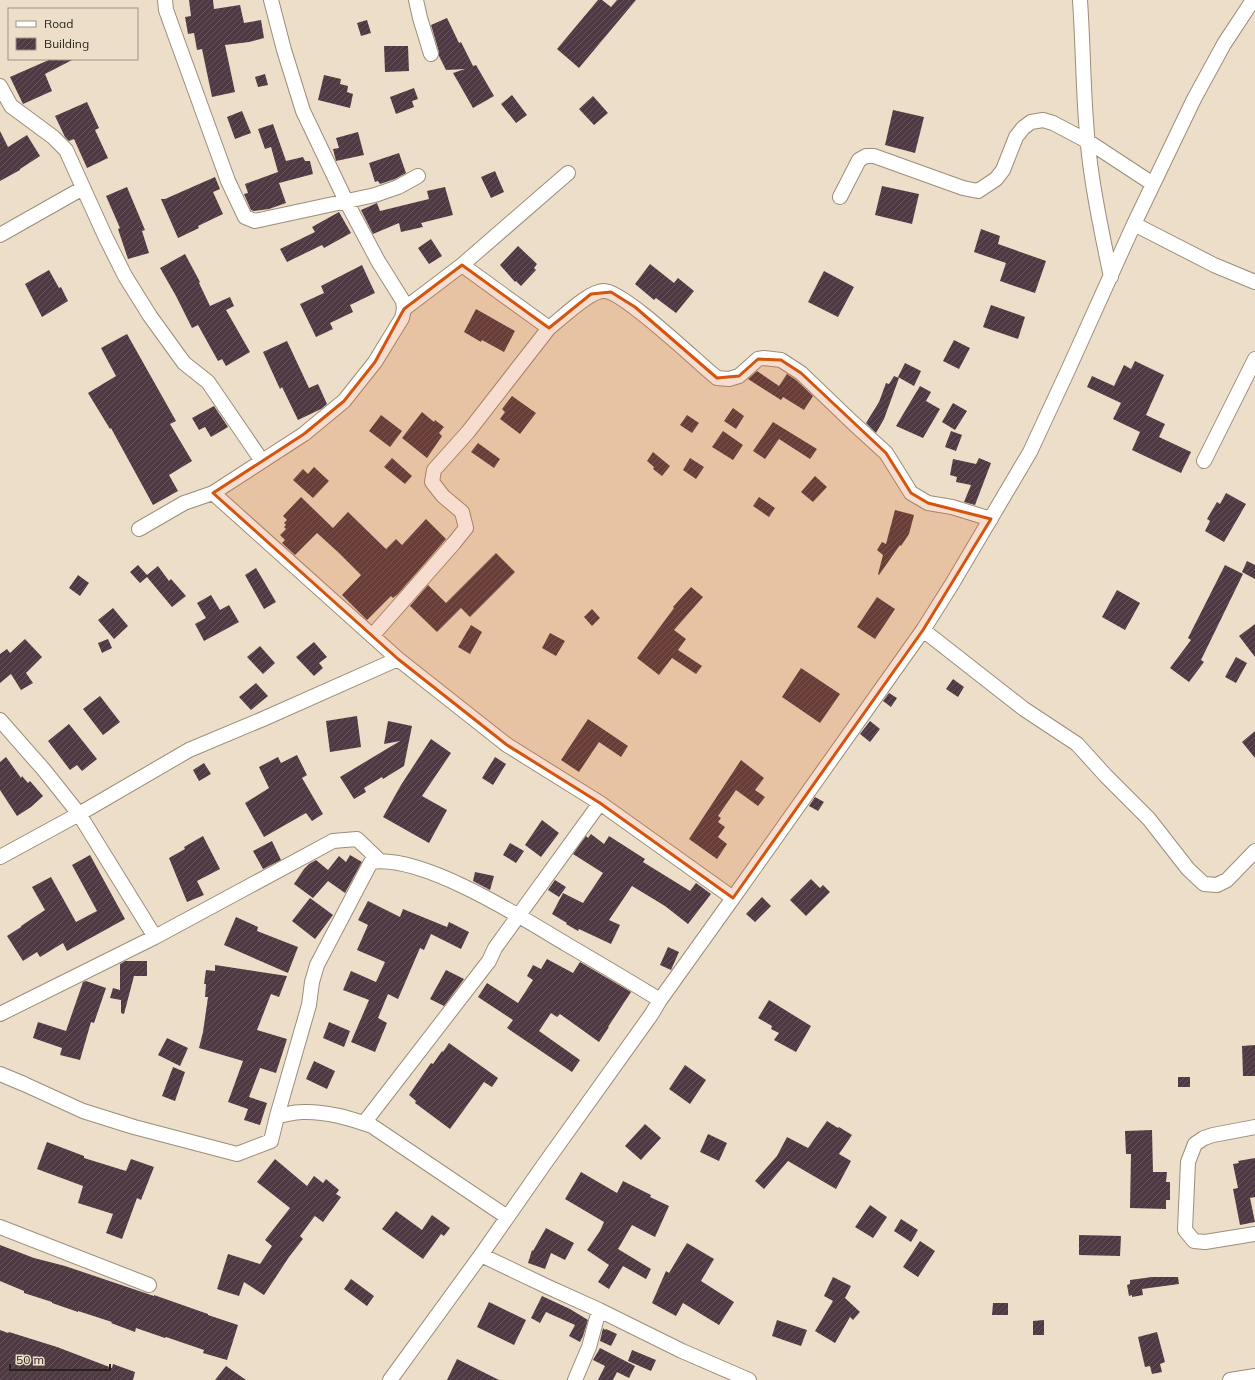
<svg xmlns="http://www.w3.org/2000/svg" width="1255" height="1380" viewBox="0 0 1255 1380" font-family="Mulish,sans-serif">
<defs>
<pattern id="building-hatch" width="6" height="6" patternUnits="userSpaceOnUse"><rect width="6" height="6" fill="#4f3943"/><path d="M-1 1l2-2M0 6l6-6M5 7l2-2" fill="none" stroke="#65535b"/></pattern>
</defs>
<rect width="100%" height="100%" fill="#ecdec8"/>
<path fill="url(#building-hatch)" d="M189,0H213L214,9L240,5L244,23L261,20L264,38L249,42L225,45L235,92L212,97L202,49L197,50L194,33L188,34L185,17L191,16Z
M598,0H602L611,7L617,0H636L579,68L557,49Z
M447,18L459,43L461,42L473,66L476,65L494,96L473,108L453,73L465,69L446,70L439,56V52L431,25Z
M367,20L371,33L361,36L357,23Z
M384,46H408L409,71L385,72Z
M51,59H74L45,74L52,91L23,104L10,77Z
M265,74L268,85L258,87L255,77Z
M324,75L341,79L340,84L348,86L347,92L353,94L350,108L318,100Z
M414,88L418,99L412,101L414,107L396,114L390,97Z
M512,95L527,115L516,123L501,104Z
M593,96L608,113L594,125L579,109Z
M87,102L99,128L95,130L108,158L87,168L74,139L69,141L65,137L55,116Z
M893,110L924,117L915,153L885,145Z
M242,111L251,133L235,139L227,117Z
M273,124L286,161L303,157L305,161H310L313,174L279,183L286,203L269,209L254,211L251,210L244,194L248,193L245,184L278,172L271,147L265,149L258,129Z
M0,131L8,147L27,135L40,156L20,169V170L0,181Z
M358,132L364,155L336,161L333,149L339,148L336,138Z
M399,153L406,173L395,179L380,184L378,181L375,182L369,163Z
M495,171L504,192L491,198L481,177Z
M215,177L220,189L213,192L223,214L198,226L199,228L178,238L161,199H165Z
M882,186L919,194L912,224L875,215Z
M127,187L145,230L142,231L149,253L128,259L118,229L120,228L106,196Z
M445,187L453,215L421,223L423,227L401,232L399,223L373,234L361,210L377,203L380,211L429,199L427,191Z
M339,212L351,233L324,248L322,245L287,262L280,249L315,232L312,227Z
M981,229L1000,236L998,244L1046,261L1035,293L1000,281L1006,263L974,252Z
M431,239L442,256L429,264L418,248Z
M518,246L537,264L534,268L536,270L521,286L516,281L515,282L500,265Z
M185,254L200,282L199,283L210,306L230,297L234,306L226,310L250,352L226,366L222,359L218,361L198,325L192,328L176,296L160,268Z
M650,264L674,283L678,278L694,291L676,313L656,298L654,300L635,284Z
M362,265L375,293L350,305L353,312L330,323L333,329L316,337L300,304L324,293L321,286Z
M49,270L59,288L61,287L68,301L42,317L25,284Z
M824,271L854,287L838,317L808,302Z
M991,305L1025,317L1018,339L983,327Z
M476,309L515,331L504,352L482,340L481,342L464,332Z
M127,334L176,421L170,424L192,461L169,475L178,491L153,505L111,428L110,429L88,393L116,376L101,348Z
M954,340L970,348L959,369L943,361Z
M287,341L309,388L318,384L327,404L321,409L298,420L282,387L280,389L263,352Z
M1135,361L1164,375L1146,415L1165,424L1159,437L1191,452L1181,473L1132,450L1140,432L1113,419L1121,403L1087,387L1092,376L1114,386L1124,365L1131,369Z
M905,363L921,371L914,386L898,377Z
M757,371L779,386L787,374L796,380L813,396L804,410L783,397L781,400L748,379Z
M894,376L899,378L884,419L876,433L866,423L879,402L886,383L889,384Z
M920,386L931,392L926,401L940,409L923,438L896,426Z
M512,396L536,413L520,434L500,419L505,412L502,409Z
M953,403L967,411L955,430L942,422Z
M214,406L228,427L211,437L205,427L199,430L192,418Z
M733,408L744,416L736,429L724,421Z
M422,412L434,422L435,420L444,427L439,433L442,436L427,458L402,438Z
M381,415L402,431L390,447L369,431Z
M687,415L699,423L692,433L680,425Z
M773,422L817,449L810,459L779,439L765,459L753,451Z
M723,431L743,445L733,460L712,447Z
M951,431L962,435L956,451L945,447Z
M478,443L500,459L494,468L471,452Z
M653,452L670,466L662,476L653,469L654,467L647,461Z
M392,458L412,476L405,484L384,467Z
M690,458L704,467L696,479L683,470Z
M979,458L991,463L975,505L964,502L971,485L956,482L957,477L950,475L953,459L976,464Z
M314,467L329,481L313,498L293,480L303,469L308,474Z
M815,476L827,487L813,502L801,492Z
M1226,493L1246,504L1224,542L1205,531L1210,521L1207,519L1217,502L1220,504Z
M301,497L333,528L348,512L386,549L396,539L402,545L426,519L446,539L398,594L393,598L391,596L367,620L342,595L361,575L339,553L317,533L295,555L282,543L285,540L280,535L286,529L284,527L286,525L284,523L287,520L283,516Z
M759,497L775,508L769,517L753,506Z
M895,510L914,515L909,534L901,546L900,545L879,575L878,574L883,555L877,550L882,542L886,544Z
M496,553L515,572L470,617L461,608L437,632L410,606L428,585L446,603Z
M1247,561L1255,565V579L1242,572Z
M138,565L147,575L158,566L169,581L171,579L186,596L172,607L147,577L140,583L130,572Z
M1225,565L1243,574L1201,660L1204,662L1189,682L1170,668L1191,640L1188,638Z
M256,568L276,602L264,609L245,575Z
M78,575L89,583L80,596L69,588Z
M691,587L703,597L674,630L686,639L678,650L702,666L696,674L672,658L659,675L637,658L674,608L673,607Z
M1117,590L1140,603L1125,630L1102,617Z
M211,595L220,610L229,605L239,622L204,641L195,624L206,618L197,603Z
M877,597L895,609L875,639L857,627Z
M113,608L128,626L114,639L98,620Z
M592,609L600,618L592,626L584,617Z
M1255,624V657L1239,636Z
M471,625L482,632L470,654L458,647Z
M550,633L565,641L556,656L542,648Z
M25,639L42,657L26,673L33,683L21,690L11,674L0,683V654L7,649L10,653Z
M108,639L112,648L102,653L98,643Z
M314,642L327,657L319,663L323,668L314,676L296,657Z
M260,646L275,663L263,674L247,657Z
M1236,657L1247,663L1236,683L1225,677Z
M801,668L840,694L820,723L782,697Z
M953,679L964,687L958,697L946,689Z
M256,683L268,696L251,710L239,697Z
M889,693L897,698L891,707L883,701Z
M100,696L120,722L103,735L83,709Z
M357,716L361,747L330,752L326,721Z
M588,719L628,746L621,757L599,742L579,772L561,760Z
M388,721L412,726L404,766L383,779L382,777L364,788L366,792L354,799L340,777L400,741L384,744Z
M870,721L880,729L870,742L860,734Z
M69,724L97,759L82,771L77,765L70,770L48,741Z
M1255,731V758L1242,742Z
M431,739L451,753L422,796L447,810L429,843L383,817L401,785Z
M297,755L307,775L302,778L323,814L312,821L306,813L264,837L245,803L269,788L259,767L278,757L281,763Z
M6,757L21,778L22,776L28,783L30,781L43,796L31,807L17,816L0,790V762Z
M495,757L506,764L493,785L482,778Z
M741,760L764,778L755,790L765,797L758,806L736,790L718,816L721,818L718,822L725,827L718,837L727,844L717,859L689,839Z
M204,763L211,774L199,781L193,770Z
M815,797L824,802L818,811L809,806Z
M542,820L559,833L541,857L525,845Z
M591,834L604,844L609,836L645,859L643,862L690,891L696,883L711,894L688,924L665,906L632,886L609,920L620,925L611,944L579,929L578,931L566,924L567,923L552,914L563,893L583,903L603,873L573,854L586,836L588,838Z
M203,836L220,869L197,881L204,895L187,902L169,858L185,849L184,847Z
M272,841L281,860L263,869L253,851Z
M510,843L524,851L516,863L503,855Z
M90,855L125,919L67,951L63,943L40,957L37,952L23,961L7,936L21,927V926L45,910L32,887L51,877L76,922L97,911L72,865Z
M350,855L362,862L345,893L328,881L313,898L294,884L304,869L309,864L316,860L328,870L339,856L346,862Z
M475,872L494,876L490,890L473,881Z
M811,879L820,888L823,885L830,892L806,916L790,900Z
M555,880L566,887L559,897L548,890Z
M762,897L771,906L755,922L746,914Z
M310,898L333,915L315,939L292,921Z
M368,901L400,917L403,909L447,927L449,922L469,932L461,949L431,934L424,950L420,948L398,999L388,994L378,1018L387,1023L375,1052L351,1042L369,1000L343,990L351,971L376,982L385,962L357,950L368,925L358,920Z
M236,917L258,927L257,931L298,947L288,973L224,945Z
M668,947L679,952L671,970L660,965Z
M547,959L573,973L580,962L631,992L608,1027H609L599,1042L560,1014L557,1017L551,1013L539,1031L580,1060L572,1072L507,1028L513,1020L478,997L487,983L518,1003L533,980L527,976L533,965L541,969Z
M125,961H147V976H134L124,1014L121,1013V1000L110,998L113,988L120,990V964Z
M215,965L287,976L279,997L271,994L257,1030L287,1039L276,1073L260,1068L249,1097L267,1103L260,1125L244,1120L248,1109L228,1102L243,1061L199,1048L203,1032L208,997H205L206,984H204L206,970L215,971Z
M446,970L464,979L444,1006L430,999Z
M86,981L106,988L94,1023L91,1022L80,1060L60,1055L62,1048L33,1038L38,1022L66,1031L83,982Z
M769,1000L811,1026L796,1052L774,1040L779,1033L771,1029L772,1026L758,1018Z
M329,1022L350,1031L344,1047L323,1038Z
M167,1038L188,1048L180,1066L158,1055Z
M449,1043L498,1078L492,1087L484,1082L450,1129L415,1103L416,1101L409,1095L431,1063L433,1064L442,1051L443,1052Z
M1255,1045V1076H1243L1242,1046Z
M314,1061L335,1071L327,1089L306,1079Z
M685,1065L706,1080L690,1104L669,1089Z
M173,1067L185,1072L175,1101L162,1096Z
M1178,1077H1190V1087H1178Z
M827,1121L838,1128L839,1127L852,1135L839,1154L851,1161L836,1189L788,1161L764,1189L755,1181L777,1156L787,1137L808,1148Z
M645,1124L661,1138L641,1160L625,1146Z
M1152,1130L1153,1172H1167L1166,1182H1170V1200H1166V1209L1130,1208L1131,1154H1126L1125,1131Z
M708,1134L727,1143L719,1161L700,1152Z
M47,1142L84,1156V1158L126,1171L131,1159L154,1167L141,1200L137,1198L122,1239L106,1233L113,1214L78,1203L83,1186L37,1169Z
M1255,1158V1197L1250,1198L1255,1222L1240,1225L1233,1189L1238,1188L1233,1164L1239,1163L1238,1161Z
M275,1159L307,1186L314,1176L323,1183L326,1179L339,1190L336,1194L341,1197L323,1222L315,1216L314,1217L300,1236L303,1239L289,1257L264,1295L244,1282L239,1296L217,1289L228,1254L260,1264L272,1246L265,1240L290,1208L257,1182Z
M581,1172L617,1193L623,1181L651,1195L650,1197L669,1206L655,1237L632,1225L618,1249L651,1269L646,1279L623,1266L609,1289L598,1282L609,1265L587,1250L600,1231L604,1222L565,1199Z
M870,1205L887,1217L873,1238L855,1227Z
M396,1211L422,1230L432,1215L450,1228L444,1236L441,1234L423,1259L382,1229Z
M901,1219L918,1230L911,1242L894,1231Z
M546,1228L574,1243L565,1260L551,1253L545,1269L528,1263L532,1250L533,1251Z
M1079,1235L1121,1236L1120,1256L1079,1255Z
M920,1241L935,1251L918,1277L903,1267Z
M687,1243L714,1259L701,1281L734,1302L719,1325L683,1303L676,1316L652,1303L666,1271L669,1273Z
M0,1245L34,1258L65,1266L154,1296V1295L208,1314V1315L238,1325L227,1360L203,1353L204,1350L166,1337L165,1338L136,1328L135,1332L111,1323L112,1322L78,1311V1312L52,1303V1302L24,1293V1291L0,1281Z
M833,1277L851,1286L845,1298L860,1312L853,1320L850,1317L835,1343L815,1331L833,1301L824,1296Z
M1152,1277H1178L1179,1284L1142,1289L1143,1295L1132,1297V1295L1129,1296L1127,1285L1130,1284V1280Z
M351,1279L374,1296L367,1306L344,1289Z
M542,1296L570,1309L588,1320L583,1336L580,1342L569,1336L575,1325L546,1312L540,1323L531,1318Z
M489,1302L526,1320L514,1345L477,1327Z
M993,1303H1008V1315H992Z
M777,1320L807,1330L801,1346L772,1336Z
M1044,1320V1335H1033V1321Z
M603,1328L605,1330L606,1329L617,1334L611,1346L600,1341Z
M0,1330L8,1333L9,1332L57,1347L112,1368L113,1364L135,1372L133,1380H0Z
M1157,1332L1165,1362L1160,1364L1162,1372L1152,1374L1150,1366L1145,1367L1138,1337Z
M600,1348L635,1366L629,1378L617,1372L613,1380H598L605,1366L593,1360Z
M632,1350L656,1360L651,1371L628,1361Z
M457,1359L499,1380H447Z
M226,1366L246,1380H215Z"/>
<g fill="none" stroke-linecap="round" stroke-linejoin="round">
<g stroke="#9b8e79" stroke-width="16">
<path id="minor" d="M165,0L166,10L228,181L245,217L255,221L375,195L398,187L418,176
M271,0L284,50L303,111L346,201L378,261L403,301L404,309L402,318L375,362L344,401L304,434L213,493L398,659L507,745L600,803L733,898
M416,0L420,18L431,54
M1080,0C1084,59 1083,119 1092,177C1097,211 1104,244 1111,277
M0,86L11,106L53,137L66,150L105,236L125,276L150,316L184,363L208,382L262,461
M840,197L859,160L866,156H874L963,188L978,191L996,179L1003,170L1016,137L1023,128L1031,122L1043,120L1053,123L1089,142L1153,184
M1134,224L1214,265L1255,282
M0,235L83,188
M462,265L549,328C561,319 590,290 604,291C624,291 697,362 717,378L729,379L739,376L758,359L764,358L781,360L801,373L852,422L886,453L911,493L928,503L952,507L991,519
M404,309L462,265L568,173
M1204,461L1255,359
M139,529L184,503L213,493
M923,630L1024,709L1077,744L1106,776L1149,819L1188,869L1204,884L1217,885L1227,880L1255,851
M372,636L454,543L466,528L462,512L443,496L432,482L434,470L468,432L549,328
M0,720L44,770L79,814L189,750L263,719L398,659
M0,857L79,814L155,937
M0,1014L155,937L333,841L357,839L380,861
M0,1074L24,1084L83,1111L134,1127L237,1154L271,1141L277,1116C285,1115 294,1112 302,1112C326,1111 349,1118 372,1126L507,1217
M277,1116L309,1005L312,982L317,965L371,862C422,854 521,917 566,944C597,962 629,981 660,1000
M364,1123L489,961L495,948L600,803
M1255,1127L1213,1135L1204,1138L1195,1144L1188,1162L1185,1230L1194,1241L1205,1242L1255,1234
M0,1227L149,1285
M481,1255L546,1286L599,1310L682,1351L749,1380
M390,1380L481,1255L543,1166L651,1015L660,1000L733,898L923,630L952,584L1030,452L1069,368L1134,224L1194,99L1224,44L1253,0
M575,1380L589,1347L599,1310
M1230,1380L1255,1376"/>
</g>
<use href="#minor" stroke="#fff" stroke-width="14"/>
</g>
<path fill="#d5540e" fill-opacity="0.2" stroke="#d5540e" stroke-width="3" stroke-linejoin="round" d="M462,265L549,328L591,294L611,292L635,307L717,378L739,376L758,359L781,360L801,373L886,453L911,493L928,503L991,519L923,630L733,898L600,803L507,745L398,659L213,493L304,434L344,401L375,362L404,309Z"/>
<rect x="8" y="8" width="130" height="52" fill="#ecdec8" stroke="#9e9483"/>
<rect x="16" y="21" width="20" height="6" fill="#ffffff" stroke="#9e9483"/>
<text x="44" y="28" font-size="12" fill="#29241c">Road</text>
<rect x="16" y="38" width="20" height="12" fill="url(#building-hatch)" stroke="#9e9483"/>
<text x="44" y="48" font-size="12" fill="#29241c">Building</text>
<path d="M10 1364v6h100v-6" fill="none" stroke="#29241c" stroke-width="2"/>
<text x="16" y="1364" font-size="12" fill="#29241c" stroke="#ecdec8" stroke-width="3" paint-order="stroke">50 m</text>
</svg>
